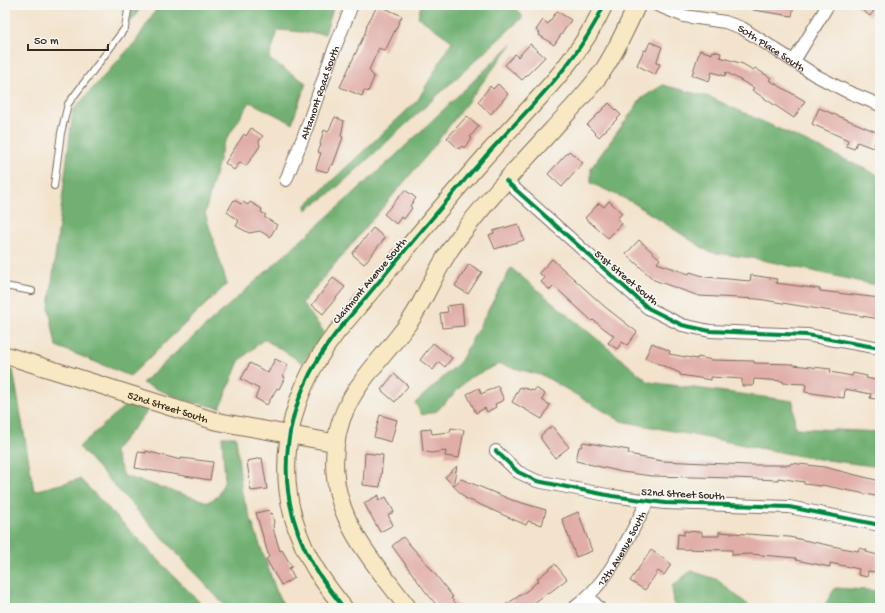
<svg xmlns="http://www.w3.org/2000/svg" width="885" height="613" viewBox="0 0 885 613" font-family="'Gochi Hand',sans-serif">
<rect width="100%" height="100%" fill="#f6f6f2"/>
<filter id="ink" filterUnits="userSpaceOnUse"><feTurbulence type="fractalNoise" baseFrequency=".025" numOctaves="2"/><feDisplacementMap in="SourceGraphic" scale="8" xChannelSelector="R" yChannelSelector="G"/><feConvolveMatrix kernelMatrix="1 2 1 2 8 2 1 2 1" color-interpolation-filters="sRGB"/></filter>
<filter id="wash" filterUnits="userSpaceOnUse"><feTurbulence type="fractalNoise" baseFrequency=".012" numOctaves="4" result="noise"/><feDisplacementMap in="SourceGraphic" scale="16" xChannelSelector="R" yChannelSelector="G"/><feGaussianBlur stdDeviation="0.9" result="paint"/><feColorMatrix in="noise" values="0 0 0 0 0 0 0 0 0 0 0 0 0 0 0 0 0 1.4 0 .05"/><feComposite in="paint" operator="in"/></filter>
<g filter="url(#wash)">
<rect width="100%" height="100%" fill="#f3e3cc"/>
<path fill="#71b072" stroke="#566d48" d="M132,5H142L129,25Z
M159,5H334L325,34L278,30L269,59L306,83L292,123L250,102L223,145L205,213L227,284L130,376L56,346L49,308L73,110L136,41Z
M421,5H512L523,17L332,192L306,210V205L418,100L452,41L418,17Z
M512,44L427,155L302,303L324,332L303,363L264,339L239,361L220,408L184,400L142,383L394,157Z
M663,85L712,98L880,176V286L758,259L709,252L632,202L591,183V168L642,98Z
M511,268L649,382L793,401L795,428L880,432V467L805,457L621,421L544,376L499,364L469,378L437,411L422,415L415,403L460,362Z
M5,370H13L34,491L80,479L205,608H5Z
M129,402L148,411L114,451L124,476L208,502L218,496L225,480L222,437H236L242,494L278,596L286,608H227L79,447Z
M691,571L716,579L752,608L824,606L835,588L880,591V608H678L674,604L672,586Z"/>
<g id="blocks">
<path fill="#e1ada7" d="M378,5L402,16L385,51L379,48L369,70L374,77L368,92L364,90L362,96L340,87L365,33L367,26H366Z
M753,5H794L792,16L753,10Z
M855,5H878L870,16Z
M557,11L571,20L554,45L539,35L540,33L536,30L543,20L548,24Z
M650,42L662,47L656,63L660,64L655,75L637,65L644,50L646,51Z
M530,44L545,57L522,80L505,65L515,54L518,57Z
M700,50L712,54L713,51L721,53L720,57L743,64L753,70L755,68L771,78L769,80L805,101L794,118L752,90L754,88L726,72L725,76L712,72L709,81L692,75Z
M498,84L508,94L491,114L478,102L490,86L493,89Z
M609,103L621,115L599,137L587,125Z
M819,108L879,133L873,148L857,142L854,149L846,146L848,140L812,124Z
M467,116L479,126L470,137L472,138L464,148L462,146L459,149L447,138Z
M335,117L344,121L341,136L343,137L333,165H331L327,172L316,169L317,165L321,153L318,152L321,145L320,144L324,130L328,132Z
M251,128L263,136L259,141L260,146L246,166L240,162L234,170L225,163L244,134L246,136Z
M569,151L583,163L562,187L548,174Z
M405,190L416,198L410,206L412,208L404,219L401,217L396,224L384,214Z
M234,200L241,204L243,202L248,205L250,202L262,209L261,212L266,215L264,217L277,225L270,237L260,231L249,233L236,226L239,221L227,212Z
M609,201L622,213L617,219L622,224L608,238L585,218L599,203L604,207Z
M518,224L524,240L495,249L489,235L494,233L493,231Z
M373,228L385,238L364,264L352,254Z
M639,240L660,259L657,263L689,274L690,272L706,277L750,281L751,275L777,279L776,283L820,289V291L880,298V319L758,299L699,296L654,280L638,265L626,254Z
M552,259L605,307L637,332L627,345L622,342L617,349L608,343L614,336L593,320L592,321L554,286L550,290L541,282L545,278L539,273Z
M469,264L482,272L468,294L455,286Z
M333,278L345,287L323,314L312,305Z
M462,304L464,326L442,328L440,313L448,312L447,306Z
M433,343L452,358L445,367L439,362L433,370L420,360Z
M652,343L670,351L669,354L697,359L698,357L712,360L754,361V363L793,364V365L831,369L830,372L852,376L853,373L867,376L866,378L880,381V400L870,398L871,394L845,389L844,398L805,392L806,384L783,383V381L754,379L753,386H742V379L711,377V380L680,375V373L645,358Z
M275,359L288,365L283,376L285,377L279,389L277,388L267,405L255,398L259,389L241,379L250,363L268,373Z
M394,374L408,386L395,402L381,390Z
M498,386L504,400L495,404L496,407L487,412L485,408L476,413L467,394L479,388L481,394Z
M520,387L534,391L536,388L545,394L542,400L550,405L542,419L512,402Z
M380,415L397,420L391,442L374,437Z
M552,426L569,447L555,458L541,439V435Z
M451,428L464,430L459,458L445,456L446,451L431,453L423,451L421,430L431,429L432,434L450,432Z
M583,442L629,450L628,454L639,456V457L663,461L748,465H790L791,463L824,467L880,481V497L822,485L821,486L804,484V482L778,478V480L734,478L652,476L622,472L576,461L579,447H581Z
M146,451L181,460V458L213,462L210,480L135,468L138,452L146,453Z
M365,453L383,455L380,487L363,485Z
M262,458L267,489L251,491L247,461Z
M457,466L453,486L461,479L512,500L546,510L542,525L528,521L526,525L465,498L445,477Z
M379,495L378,501L386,497L394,512L388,515L393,525L380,532L364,503Z
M269,510L270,514L272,513L274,523L273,524L274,532L280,551L282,550L292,567L289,568L294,578L281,585L266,559L269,557L256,513Z
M578,512L592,551L576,557L562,519Z
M684,531L702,532V536H719V532L789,537L847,549L858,551L859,548L867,550L866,552L878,555L874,572L868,571L867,577L858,575L859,569L830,563V567L796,560V558L750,554L732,555V550L677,549L678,534L684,535Z
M403,537L428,565L453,597L451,598L460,608H439L425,591L392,546Z
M651,550L670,563V566L664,575L658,571L645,590L630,581Z
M555,564L567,579L549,593L548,592L528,608H501L528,590L539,580L537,579Z"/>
</g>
</g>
<g filter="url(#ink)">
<use href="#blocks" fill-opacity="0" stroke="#7b6b5b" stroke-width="1"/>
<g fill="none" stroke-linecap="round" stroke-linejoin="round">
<g stroke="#7b6b5b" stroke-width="8">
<path id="lane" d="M54,186L61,133L68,104L125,28L129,5
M5,286L32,291"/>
</g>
<g stroke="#7b6b5b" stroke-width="14">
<g id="street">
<path id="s1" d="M657,5L684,16L725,22L742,28L815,75L846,91L880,105"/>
<path d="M794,61L828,5"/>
<path id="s2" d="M286,180L306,130L331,57L352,5"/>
<path d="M506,181L648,308L682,325L710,331L807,335L880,348"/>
<path d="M496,451L518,472L537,481L612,496L665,503L789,507L880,525"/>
<path d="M588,596L599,608"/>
<path id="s3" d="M574,608C610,582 627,539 648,501"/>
</g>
</g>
<g stroke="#7b6b5b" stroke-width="19">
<g id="secondary">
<path id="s4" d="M5,355L215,421L336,443"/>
<path d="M344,608C332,593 320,578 311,561C269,484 284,400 336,333C385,275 433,216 483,159C526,110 577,65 604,5"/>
<path d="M408,608C377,566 339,527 335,473C330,400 373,373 410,321C428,295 437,265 457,240C486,201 519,166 552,130C570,110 589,91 604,69C617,49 627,27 637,5"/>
</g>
</g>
<use href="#lane" stroke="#fff" stroke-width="6"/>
<use href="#street" stroke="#fff" stroke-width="12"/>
<use href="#secondary" stroke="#f8e8c3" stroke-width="17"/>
<g stroke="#f6f6f2" stroke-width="6">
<path id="cycleway" d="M506,181L648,308L682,325L710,331L807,335L880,348
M496,451L518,472L537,481L612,496L665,503L789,507L880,525
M344,608C332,593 320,578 311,561C269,484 284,400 336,333C385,275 433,216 483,159C526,110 577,65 604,5"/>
</g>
<use href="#cycleway" stroke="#00873e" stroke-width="4"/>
</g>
</g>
<g text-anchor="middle" stroke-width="3.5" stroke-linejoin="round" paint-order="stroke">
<g font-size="11" fill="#3b2a1e" stroke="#f6f6f2">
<text dy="4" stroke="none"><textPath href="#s1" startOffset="124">50th Place South</textPath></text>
<text dy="4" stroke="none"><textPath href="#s2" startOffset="94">Altamont Road South</textPath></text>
<text transform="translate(627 277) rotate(40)" y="4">51st Street South</text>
<text transform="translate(369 280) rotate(-50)" y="4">Clairmont Avenue South</text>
<text dy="4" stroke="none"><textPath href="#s4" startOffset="171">52nd Street South</textPath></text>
<text transform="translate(683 493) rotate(3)" y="4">52nd Street South</text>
<text dy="4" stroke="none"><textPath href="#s3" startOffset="77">12th Avenue South</textPath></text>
</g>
</g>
<rect width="885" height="613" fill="none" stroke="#f6f6f2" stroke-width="20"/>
<path d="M28 44v6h80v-6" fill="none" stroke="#3b2a1e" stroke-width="2"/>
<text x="34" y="44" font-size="12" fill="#3b2a1e" stroke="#f6f6f2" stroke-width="3" paint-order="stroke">50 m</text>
</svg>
